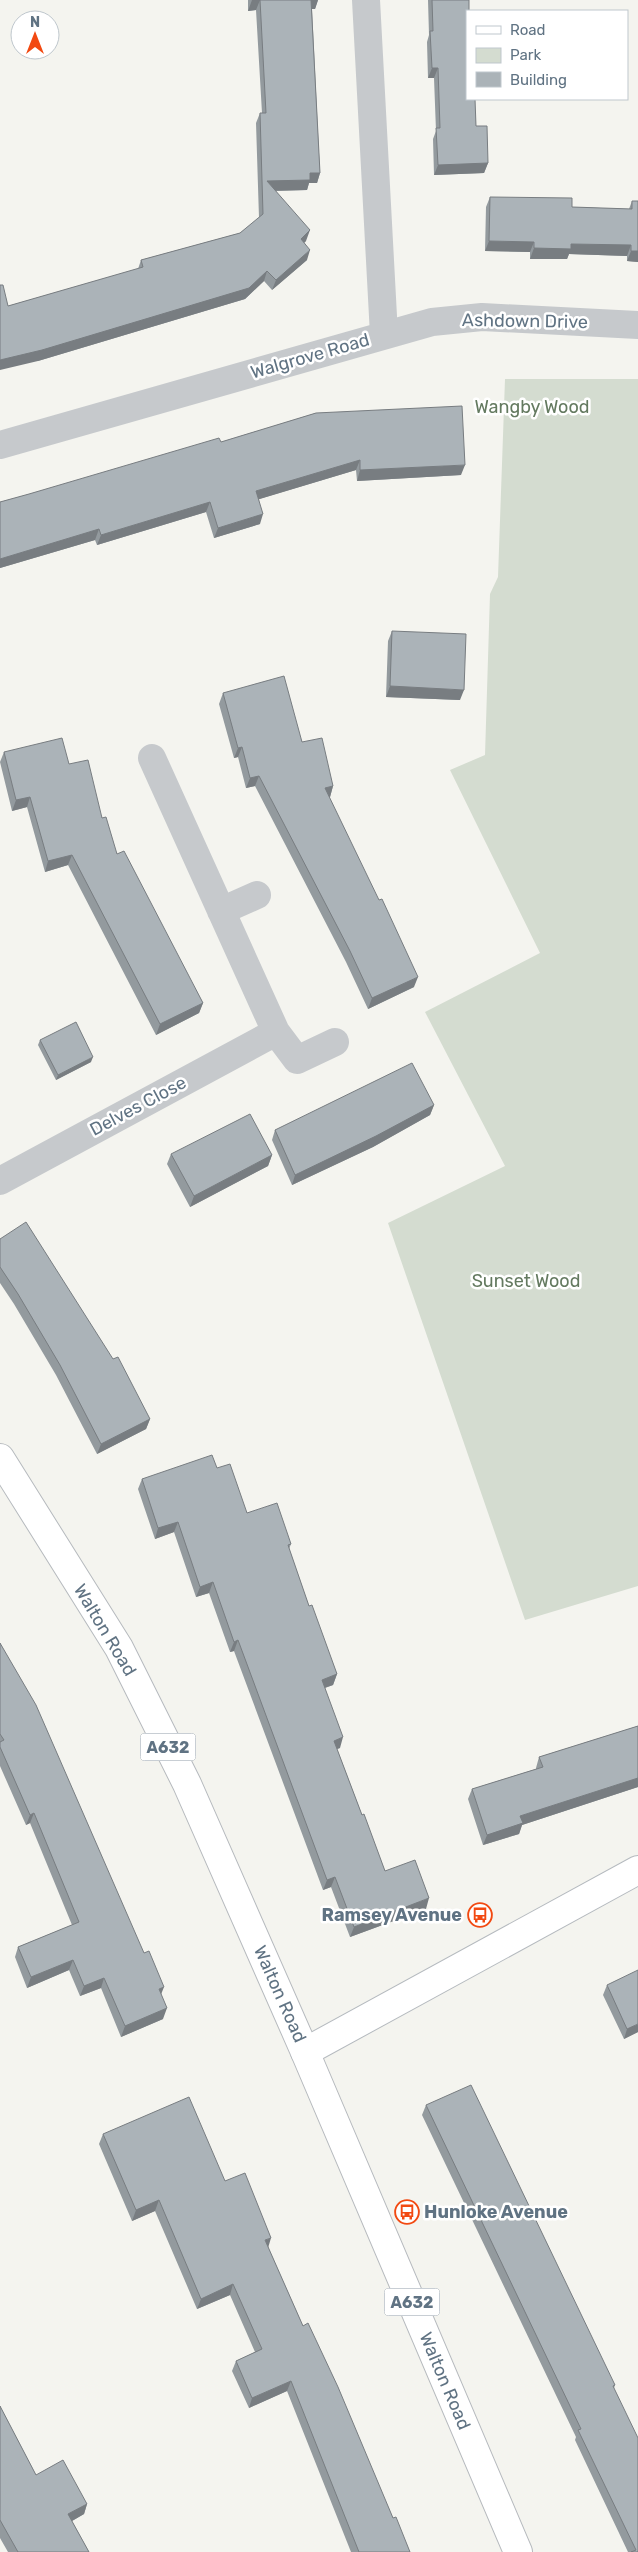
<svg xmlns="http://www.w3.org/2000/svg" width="638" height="2552" viewBox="0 0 638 2552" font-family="Rubik,sans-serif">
<rect width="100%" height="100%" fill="#f4f4ef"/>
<path fill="#d4dcd0" d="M505,379H638V1586L525,1620L388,1223L505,1166L425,1012L540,953L450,770L485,755L490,594L498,577Z"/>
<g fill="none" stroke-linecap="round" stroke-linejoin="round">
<g stroke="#b5babf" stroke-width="30">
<path id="secondary" d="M305,2052L638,1870"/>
</g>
<g stroke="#b6babe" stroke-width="30">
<path id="primary" d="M0,1458L119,1648L187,1784L305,2052L518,2552"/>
</g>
<path stroke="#c6c9cc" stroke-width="28" d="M366,0L384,335
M0,445L432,322L482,317L638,325
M152,758L276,1032L297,1060L335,1042
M221,911L257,895
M0,1181L276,1032"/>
<use href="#secondary" stroke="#fff" stroke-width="28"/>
<use href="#primary" stroke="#fff" stroke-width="28"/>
</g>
<path fill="#939a9e" d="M248,0H318L315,9H312L320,173L317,183H309L307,190L276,191L306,241L304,243L307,260L272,290L264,281L245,299L38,361L8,306L138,269L141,260L240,233L259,218L256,123L260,113H262L256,10L248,11Z
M428,0H469L467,11L476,126L488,163L484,173L434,175L433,139L436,131L434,78H428L427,42L429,35Z
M490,197L572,207L629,209L632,201H638V262L627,261V256L569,254L567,259H530V252L485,251L486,207Z
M316,413L461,475L357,481L356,470L259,499L260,524L214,538L206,512L97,545L95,540L0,568V502L221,442Z
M392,631L460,700L386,697L388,641Z
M223,693L302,742L333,786L330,797H329L414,987L368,1009L346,962L255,786L246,788L238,757L234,758L219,704Z
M4,752L69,764L102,818L117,854L203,1003L199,1013L156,1035L68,865L45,872L27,807L12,811L0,762Z
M40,1040L91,1062L56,1080L38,1045Z
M434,1105L430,1115L373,1147L292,1185L272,1140L275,1130Z
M171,1154L272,1155L268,1166L190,1207L167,1164Z
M0,1239L150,1419L146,1429L97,1454L56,1375L14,1304L0,1283Z
M217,1468L247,1513L291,1544L289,1549L309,1606L337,1674L333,1685L325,1688L340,1748L337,1749L362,1815L385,1871L426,1909L350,1937L331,1887L323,1890L234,1651L230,1652L209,1593L196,1597L174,1532L155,1539L138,1489L142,1479Z
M0,1643L161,1995L163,2019L121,2037L101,1988L80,1996L69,1970L27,1988L15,1957L18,1947L72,1925L30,1823L26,1825L0,1766Z
M638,1726V1787L522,1825L519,1834L483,1845L468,1799L472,1789L536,1769V1768L539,1757Z
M607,1985L638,2032L624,2039L603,1995Z
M426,2105L615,2385L614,2388L638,2552H628L575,2440L576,2437L422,2115Z
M103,2134L225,2181L268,2247L303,2326L393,2518L410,2552H351L287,2391L249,2408L232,2371L236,2361L255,2352L230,2295L197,2309L155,2211L132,2221L99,2144Z
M0,2406L36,2475L87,2504L84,2514L72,2521L89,2552H8L0,2538Z"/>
<path fill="#787d81" d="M252,0H260L256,10L248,11Z
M311,0H318L315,9H307Z
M432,68H438L434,78H428Z
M488,163L484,173L434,175L438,165Z
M310,173H320L317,183H309L307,190L263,191L267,181Z
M310,230L306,241L297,249L301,239Z
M489,241L534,242L530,252L485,251Z
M571,244L631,245L627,256L569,254L567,259H530L534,248Z
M310,250L307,260L272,290L276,280Z
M631,251H638V262L627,261Z
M267,271L264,281L245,299L38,361L0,370V360Z
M360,460L356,470L253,501L256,491Z
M465,465L461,475L357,481L360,470Z
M210,502L206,512L97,545L101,535Z
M263,514L260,524L214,538L218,528Z
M99,529L95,540L0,568V559Z
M390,686L464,690L460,700L386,697Z
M242,747L238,757L234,758L238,748Z
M259,776L255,786L246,788L250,778Z
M333,786L330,797L321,799L325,788Z
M30,797L27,807L12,811L16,800Z
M72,855L68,865L45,872L48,861Z
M418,977L414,987L368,1009L372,998Z
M203,1003L199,1013L156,1035L160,1024Z
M93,1057L91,1062L56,1080L58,1075Z
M434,1105L430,1115L373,1147L292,1185L295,1175Z
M272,1155L268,1166L190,1207L194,1196Z
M150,1419L146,1429L97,1454L101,1444Z
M178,1522L174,1532L155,1539L158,1528Z
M213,1582L209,1593L196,1597L200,1587Z
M238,1640L234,1651L230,1652L234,1642Z
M337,1674L333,1685L318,1690L322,1680Z
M343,1737L340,1748L330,1751L334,1741Z
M638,1778V1787L522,1825L519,1834L483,1845L487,1835L520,1816Z
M34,1813L30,1823L26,1825L30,1815Z
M335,1877L331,1887L323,1890L327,1880Z
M429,1898L426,1909L350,1937L354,1927Z
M73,1960L69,1970L27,1988L31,1977Z
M104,1978L101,1988L80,1996L84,1986Z
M164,1987L160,1997L159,1989Z
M167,2008L163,2019L121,2037L125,2026Z
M638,2024V2032L624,2039L627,2029Z
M159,2200L155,2211L132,2221L136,2210Z
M271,2238L268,2248L265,2240Z
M233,2284L230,2295L197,2309L201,2299Z
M291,2381L287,2391L249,2408L252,2398Z
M87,2504L84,2514L65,2525L68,2514Z"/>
<path fill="#abb3b8" stroke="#787d81" d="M252,0H311L320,173H310V180L267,181L310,230L301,239L310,250L276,280L267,271L249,288L42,350L0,360V285H3L8,306L143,267L141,260L240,233L263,214L260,113H266L260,0Z
M432,0H469V11H467V99H475L476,126H487L488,163L438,165L436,128H440L438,68H432L430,31H433Z
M490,197L572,198V207L632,209V201H638V251H631V245L571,244V249L534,248V242L489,241Z
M462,406L465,465L360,470V460L256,491L263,514L218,528L210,502L101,535L99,529L0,559V502L29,494L219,438L221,442L316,413Z
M392,631L466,634L464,690L390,686Z
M284,676L302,742L322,738L333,786L325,788L379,900L382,899L418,977L372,998L350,951L259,776L250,778L242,747L238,748L223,693Z
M62,738L69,764L88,760L102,818L106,817L117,854L124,851L203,1003L160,1024L72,855L48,861L30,797L16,800L4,752Z
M76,1022L93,1057L58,1075L40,1040Z
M412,1063L434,1105L376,1136L295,1175L275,1130Z
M250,1114L272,1155L194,1196L171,1154Z
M26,1222L113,1359L118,1357L150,1419L101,1444L60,1365L18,1294L0,1267V1239Z
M212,1455L217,1468L230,1464L247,1513L277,1503L291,1544L288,1545L309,1606L312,1605L337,1674L322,1680L343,1737L334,1741L362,1815L364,1814L385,1871L415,1860L429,1898L354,1927L335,1877L327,1880L238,1640L234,1642L213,1582L200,1587L178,1522L158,1528L142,1479Z
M0,1643L36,1705L144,1953L149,1951L164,1987L159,1989L167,2008L125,2026L104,1978L84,1986L73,1960L31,1977L18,1947L79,1922L34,1813L30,1815L0,1747V1742L4,1740L0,1734Z
M638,1726V1778L520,1816L523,1823L487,1835L472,1789L543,1767L539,1757Z
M638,1970V2024L627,2029L607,1985Z
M471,2085L615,2385L613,2386L638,2438V2552H631L636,2550L578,2430L581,2429L426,2105Z
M189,2097L225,2181L245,2173L271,2238L265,2240L303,2326L308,2323L338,2387L393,2518L396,2517L410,2552H359L291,2381L252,2398L236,2361L262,2349L233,2284L201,2299L159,2200L136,2210L103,2134Z
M0,2406L36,2475L63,2460L87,2504L68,2514L89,2552H18L0,2520Z"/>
<defs>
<g id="bus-ring" transform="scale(1.25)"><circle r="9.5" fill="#fff" stroke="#f24911" stroke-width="1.5"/><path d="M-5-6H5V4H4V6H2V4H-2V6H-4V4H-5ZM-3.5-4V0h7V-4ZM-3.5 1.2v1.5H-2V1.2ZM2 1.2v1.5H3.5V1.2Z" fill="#f24911"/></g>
</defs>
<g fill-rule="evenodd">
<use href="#bus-ring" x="480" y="1915"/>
<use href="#bus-ring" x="407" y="2212"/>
</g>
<g text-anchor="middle" stroke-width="5" stroke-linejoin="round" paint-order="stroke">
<g fill="#fff" stroke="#909da8" stroke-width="1">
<rect x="140.5" y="1733.5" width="55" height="27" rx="4"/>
<rect x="384.5" y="2288.5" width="55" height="27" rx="4"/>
</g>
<g font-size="16" font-weight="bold" fill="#607383">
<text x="168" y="1753">A632</text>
<text x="412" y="2308">A632</text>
</g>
<g font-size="18" fill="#607383" stroke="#fff">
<text transform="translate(525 321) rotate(1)" y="6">Ashdown Drive</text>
<text transform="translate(310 356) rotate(-16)" y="6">Walgrove Road</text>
<text transform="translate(138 1106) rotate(-28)" y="6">Delves Close</text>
<text transform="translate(105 1630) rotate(59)" y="6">Walton Road</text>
<text transform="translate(280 1994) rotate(66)" y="6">Walton Road</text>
<text transform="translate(445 2381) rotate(67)" y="6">Walton Road</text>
</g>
<g font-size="18" fill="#647a60" stroke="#fff">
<text x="532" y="413">Wangby Wood</text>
<text x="526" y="1287">Sunset Wood</text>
</g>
<g font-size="18" font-weight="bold" fill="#607383" stroke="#fff" text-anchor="end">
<text x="462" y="1921">Ramsey Avenue</text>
<text x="424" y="2218" text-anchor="start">Hunloke Avenue</text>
</g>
</g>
<rect x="466" y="10" width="162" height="90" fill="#ffffff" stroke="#bfc7cd"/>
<rect x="476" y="26" width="25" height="8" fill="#ffffff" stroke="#bfc7cd"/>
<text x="510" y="35" font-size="15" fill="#607383">Road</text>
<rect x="476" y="48" width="25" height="15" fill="#d4dcd0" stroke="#bfc7cd"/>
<text x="510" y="60" font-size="15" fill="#607383">Park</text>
<rect x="476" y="72" width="25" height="15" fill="#abb3b8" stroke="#bfc7cd"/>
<text x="510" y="85" font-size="15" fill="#607383">Building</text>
<g transform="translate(35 35)"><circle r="24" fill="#ffffff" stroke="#bfc7cd"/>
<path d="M0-4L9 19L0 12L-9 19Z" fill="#f24911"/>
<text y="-8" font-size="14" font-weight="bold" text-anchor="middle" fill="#607383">N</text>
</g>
</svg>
